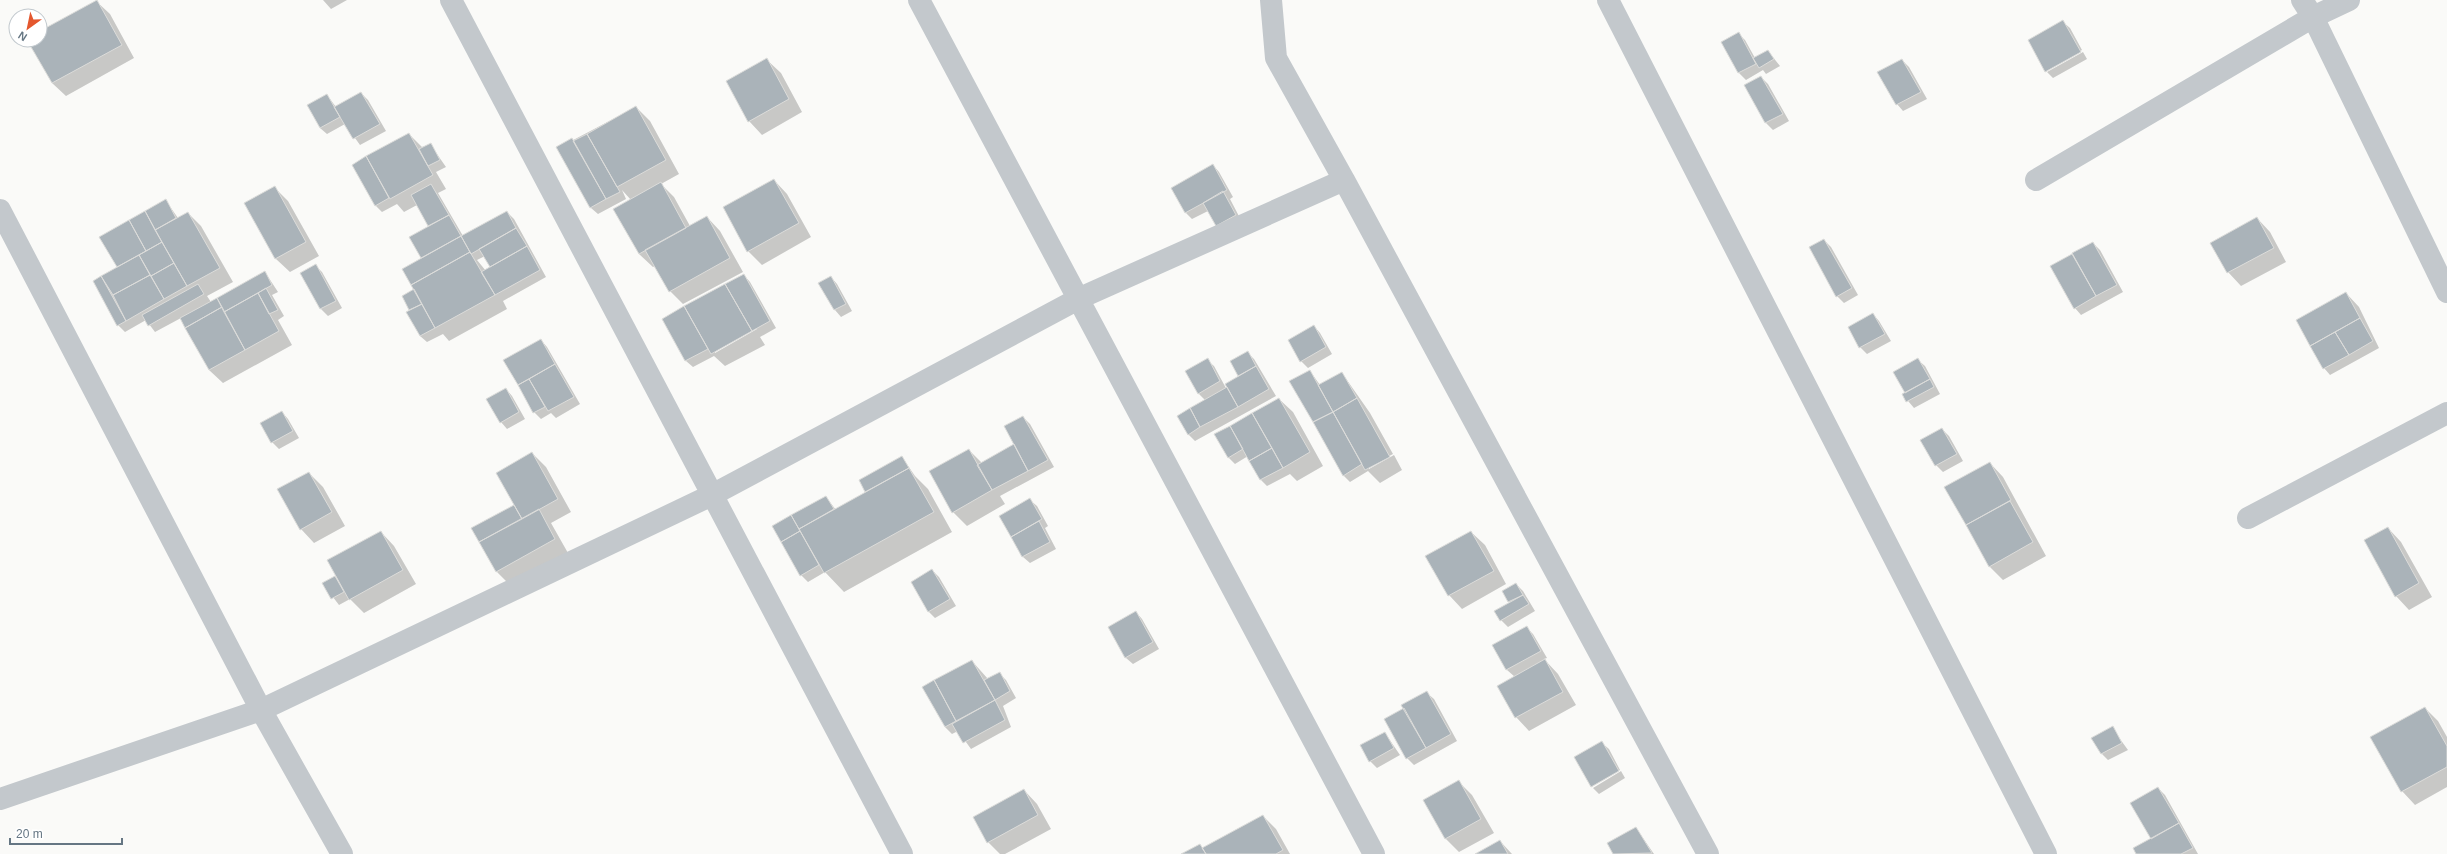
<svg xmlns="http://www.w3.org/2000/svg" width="2447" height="854" viewBox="0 0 2447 854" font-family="Helvetica,sans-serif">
<rect width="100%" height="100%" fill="#fafaf8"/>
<path fill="#0003" fill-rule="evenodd" d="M323,0H347L331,9Z
M96,1L110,14L134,58L66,96L52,83L28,40H40V32Z
M2063,22L2070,28L2082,50L2047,70V72L2046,71Z
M1739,34L1745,40L1755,58L1768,51L1780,66L1766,74L1763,70L1746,80L1739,73L1722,43Z
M2083,52L2087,59L2053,78L2047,72Z
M767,60L781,73L802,112L762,135L749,121Z
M1902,60L1909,67L1927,99L1903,111L1897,104Z
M1761,77L1768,84L1789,121L1773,130L1766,123L1745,86Z
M361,93L368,100L386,131L360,145L345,124L327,134L320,128L327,95L336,107Z
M636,107L650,121L679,174L661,184L674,197L690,226L707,217L720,231L743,272L683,304L670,291L655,266L653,267L639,254L615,209L631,200L622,190L626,199L598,214L591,208L558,148Z
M409,134L422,147L430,144L446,167L436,172L446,189L438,193L463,236L507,212L514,219L546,277L503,301L507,309L449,341L443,334L427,342L420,336L403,296L415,289L422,258L411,237L430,226L417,205L404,212L397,204L382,212L376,206L353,165ZM485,256L491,268L486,271L477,260Z
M1213,165L1219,172L1233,197L1230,199L1242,222L1223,232L1208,211L1192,219L1186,213Z
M774,180L787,194L811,237L762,265L748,251Z
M275,188L288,201L319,256L290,272L276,259L246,204Z
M166,201L178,218L188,213L201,226L233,282L207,296L211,302L265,272L278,292L272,295L284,316L278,320L292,345L223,383L209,370L181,318L155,332L146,320L125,332L118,325L94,281L118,268L101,237Z
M2257,218L2270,232L2286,262L2241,286L2228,272Z
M1824,240L1831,247L1858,295L1844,303L1837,296Z
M2093,243L2100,250L2123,292L2081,315L2075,308L2051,266Z
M315,265L322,272L342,308L328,316L321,309L302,273Z
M744,275L750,282L776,328L760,337L765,345L725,366L714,356L693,367L686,361L663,319ZM756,327L757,329L715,353V350Z
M831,277L837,284L852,311L841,317L835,310L820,283Z
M2346,293L2359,307L2379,348L2330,375L2324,368Z
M1873,314L1879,321L1891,341L1867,354L1860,347Z
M1314,326L1320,333L1332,354L1308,368L1301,361Z
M541,340L547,347L580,404L556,418L551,413L541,419L534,412L505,360Z
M1247,352L1254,359L1276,396L1195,441L1188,434L1205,400L1199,394L1207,360L1214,366L1227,390L1240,377L1231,361Z
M1918,360L1925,366L1940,394L1914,408L1903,395L1906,394Z
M1310,371L1320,385L1342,373L1370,413L1393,454L1369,467V469L1394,455L1402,470L1380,483L1368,471L1350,482L1343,475Z
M506,389L512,396L525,419L507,429L501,422Z
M1279,399L1293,412L1323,466L1297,481L1290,474L1267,486L1261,480L1248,456L1235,464L1228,457Z
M282,412L288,419L299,438L279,449L272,442Z
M1023,417L1030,424L1054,467L1000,496L1005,504L967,526L953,512L969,450L982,463L1015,445Z
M1942,429L1949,436L1963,461L1943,472L1936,465Z
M532,453L546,467L571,512L551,523L568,553L510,585L497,572L513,506L517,510Z
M902,457L915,476L928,489L952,532L844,592L825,572L808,582L801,575L774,526L826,497L836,510L867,492L860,480Z
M1990,463L2003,477L2046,556L2003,580L1990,567L1945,488Z
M309,473L323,487L345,526L314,543L301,529Z
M1030,500L1037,506L1048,526L1045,528L1056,549L1030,563L1023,557L1000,516Z
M2388,528L2401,542L2432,597L2409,610L2396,596Z
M381,532L394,546L416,584L364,613L350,599L339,605L323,584L335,578L339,582Z
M1471,532L1485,545L1506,584L1462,609L1449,595Z
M932,570L939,577L956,606L935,618L928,611Z
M1516,584L1523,591L1535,611L1508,627L1501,620L1510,603L1503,591Z
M1136,612L1142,619L1159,649L1133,664L1126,658L1109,627Z
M1526,627L1533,634L1547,658L1544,659L1558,674L1576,705L1529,731L1516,717L1515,677L1507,670Z
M972,661L988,679L999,673L1006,680L1016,698L1003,706L1011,727L971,749L958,731L952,734L945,727Z
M1427,693L1434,699L1457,741L1414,765L1407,758L1405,709Z
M2425,708L2438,721L2447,737V787L2415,805L2402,791Z
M2112,728L2128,750L2108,760L2102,754Z
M1385,733L1400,755L1377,768L1370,761L1362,745Z
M1602,743L1609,749L1620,770L1593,785V787L1576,758Z
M1621,771L1625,778L1599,794L1593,788Z
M1459,782L1472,795L1494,833L1459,852L1445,838Z
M2158,788L2165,795L2198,854H2137L2152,839Z
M1024,790L1037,804L1051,829L1005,854H1000L988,842Z
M1263,816L1276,829L1290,854H1183L1200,845L1203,849Z
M1636,828L1654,854H1614L1608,843Z
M1500,841L1512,854H1477Z"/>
<path fill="#aab3b9" stroke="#dcdcda" d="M97,0L122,45L52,83L27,40H40V31Z
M2063,20L2081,52L2045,72L2028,40Z
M1739,32L1756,64L1738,73L1721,42Z
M1768,50L1774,59L1759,68L1753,58Z
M767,58L789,99L748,122L726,81Z
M1902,59L1921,92L1896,105L1877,72Z
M1761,76L1783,114L1765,123L1744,85Z
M361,92L380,124L353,139L334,107Z
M327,94L340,117L320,128L307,105Z
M636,106L666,160L617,187L587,134Z
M409,133L433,175L390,199L366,156Z
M587,134L620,192L606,199L573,141Z
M572,138L606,199L590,208L556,147Z
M431,143L440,160L428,166L419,149Z
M366,156L389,198L375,206L352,165Z
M1213,164L1227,190L1185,213L1171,188Z
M774,179L799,223L747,252L723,207Z
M661,182L686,228L639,254L613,209Z
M431,184L449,215L428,226L411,195Z
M275,186L306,242L275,259L244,203Z
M1223,191L1236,215L1216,226L1203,203Z
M166,199L176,218L155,230L145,211Z
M145,211L162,242L146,251L129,220Z
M507,211L516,228L471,254L461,236Z
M188,212L220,268L187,286L155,230Z
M449,215L461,236L421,258L409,237Z
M707,216L730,258L669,292L645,250Z
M2257,217L2274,248L2227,273L2210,243Z
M129,220L146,251L117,267L99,237Z
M516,228L527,246L490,267L479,249Z
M461,236L470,252L411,285L402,269Z
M1824,239L1852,288L1836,297L1809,247Z
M162,242L174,263L151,276L139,255Z
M2093,242L2117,285L2096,296L2072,253Z
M527,246L540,270L495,295L481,272Z
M470,252L495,295L435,328L411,285Z
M2072,254L2096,296L2074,309L2050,266Z
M139,255L150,275L113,295L101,276Z
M174,263L187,286L164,299L151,276Z
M316,264L336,301L320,309L300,273Z
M265,271L272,285L224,312L217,298Z
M744,274L770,321L752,331L725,284Z
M150,275L164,299L126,321L113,295Z
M101,276L126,321L117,326L93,281Z
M831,276L846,304L834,310L818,283Z
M198,284L204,294L148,326L142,315Z
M725,284L752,331L711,354L684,306Z
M266,288L278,310L269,314L258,293Z
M414,289L422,304L409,310L402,296Z
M2346,292L2360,318L2310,346L2296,320Z
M258,293L279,331L245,350L224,312Z
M217,298L222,307L185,328L180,318Z
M422,304L435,328L420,336L406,312Z
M684,306L708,349L685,361L662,319Z
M222,307L245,350L209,370L185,328Z
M1873,313L1885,334L1859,348L1848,327Z
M2360,318L2373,341L2349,355L2335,332Z
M1314,325L1326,347L1300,362L1288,340Z
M2335,332L2349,355L2323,369L2310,346Z
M541,339L555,364L518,385L503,360Z
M1248,351L1256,366L1238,376L1230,361Z
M1208,358L1220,381L1198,394L1185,371Z
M1918,358L1930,379L1905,393L1893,372Z
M555,364L574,397L548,411L529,379Z
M1256,366L1269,389L1238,407L1225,384Z
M1310,370L1333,412L1313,422L1289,381Z
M1342,372L1357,398L1333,412L1318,385Z
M529,379L545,407L533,413L518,385Z
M1930,379L1934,387L1906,402L1902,394Z
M1227,387L1238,407L1200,427L1190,408Z
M506,388L519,412L500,423L486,399Z
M1279,398L1310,452L1283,468L1252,413Z
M1357,398L1390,457L1365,470L1333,412Z
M1190,408L1200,427L1188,435L1177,416Z
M282,411L293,431L271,443L260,423Z
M1333,412L1362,464L1343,476L1313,422Z
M1252,413L1272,448L1249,461L1230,426Z
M1023,416L1048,460L1028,471L1004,426Z
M1230,426L1243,449L1228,458L1214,434Z
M1942,428L1957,454L1935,466L1920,440Z
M1014,444L1028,471L992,490L977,465Z
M1272,448L1283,468L1260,480L1249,461Z
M969,449L992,490L952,513L929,471Z
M532,452L558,499L522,519L496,473Z
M902,456L909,468L865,492L859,480Z
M1990,462L2011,500L1966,525L1944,487Z
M909,468L934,512L824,573L799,529Z
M309,472L332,512L300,530L277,489Z
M826,496L834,509L799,529L791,515Z
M1030,498L1042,519L1011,537L999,516Z
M2010,501L2033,542L1989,567L1966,525Z
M514,505L522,519L479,542L471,528Z
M539,509L555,539L496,572L479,542Z
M791,515L800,531L781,542L772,526Z
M1039,521L1050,542L1022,557L1011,537Z
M2388,527L2419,583L2395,597L2364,540Z
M381,531L403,570L349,600L327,560Z
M800,531L819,565L800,576L781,542Z
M1471,531L1494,571L1448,596L1425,556Z
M932,569L950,599L928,612L911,582Z
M335,576L344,592L331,599L322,583Z
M1516,583L1523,595L1508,602L1502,591Z
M1523,595L1529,604L1500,621L1494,611Z
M1136,611L1153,642L1125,658L1108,627Z
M1527,626L1541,651L1506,670L1492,645Z
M1545,659L1563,692L1515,718L1497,686Z
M972,660L995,700L956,721L934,680Z
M1000,672L1010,691L995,700L984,680Z
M934,680L956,721L945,727L922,687Z
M1427,691L1451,734L1426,748L1401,705Z
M995,700L1005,720L963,743L952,724Z
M2425,707L2447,746V767L2401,792L2370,737Z
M1404,708L1426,748L1406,759L1384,719Z
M2113,726L2122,743L2101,754L2091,738Z
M1385,732L1394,748L1369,762L1360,745Z
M1602,741L1619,771L1591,787L1574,757Z
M1459,780L1481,819L1445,839L1423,800Z
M2158,787L2179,823L2151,839L2130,803Z
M1024,789L1038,815L987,843L973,817Z
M1263,815L1283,850L1276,854H1206L1202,848Z
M2179,823L2193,848L2181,854H2136L2133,848Z
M1636,827L1652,853L1613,854L1607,843Z
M1500,840L1508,854H1475Z
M1200,844L1206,854H1181Z"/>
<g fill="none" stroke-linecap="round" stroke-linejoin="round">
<path stroke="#c3c8cc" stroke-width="22" d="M451,0L902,854
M919,0L1374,854
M1608,0L2046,854
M2302,0L2313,17L2447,292
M1344,180L1708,854
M2036,180L2313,17L2349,0
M0,210L261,710L342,854
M2248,518L2447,413
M0,799L261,710L712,495L1080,298L1344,180L1276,58L1271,0"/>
</g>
<g transform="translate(28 28) rotate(213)"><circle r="19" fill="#ffffff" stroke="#c1c8cd"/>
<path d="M0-3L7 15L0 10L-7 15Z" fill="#e4572e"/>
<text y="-6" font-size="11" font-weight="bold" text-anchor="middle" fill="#657683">N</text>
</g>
<path d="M10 838v6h112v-6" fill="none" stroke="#657683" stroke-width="2"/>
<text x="16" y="838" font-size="12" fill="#657683" stroke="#ffffff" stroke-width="3" paint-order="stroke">20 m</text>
</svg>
